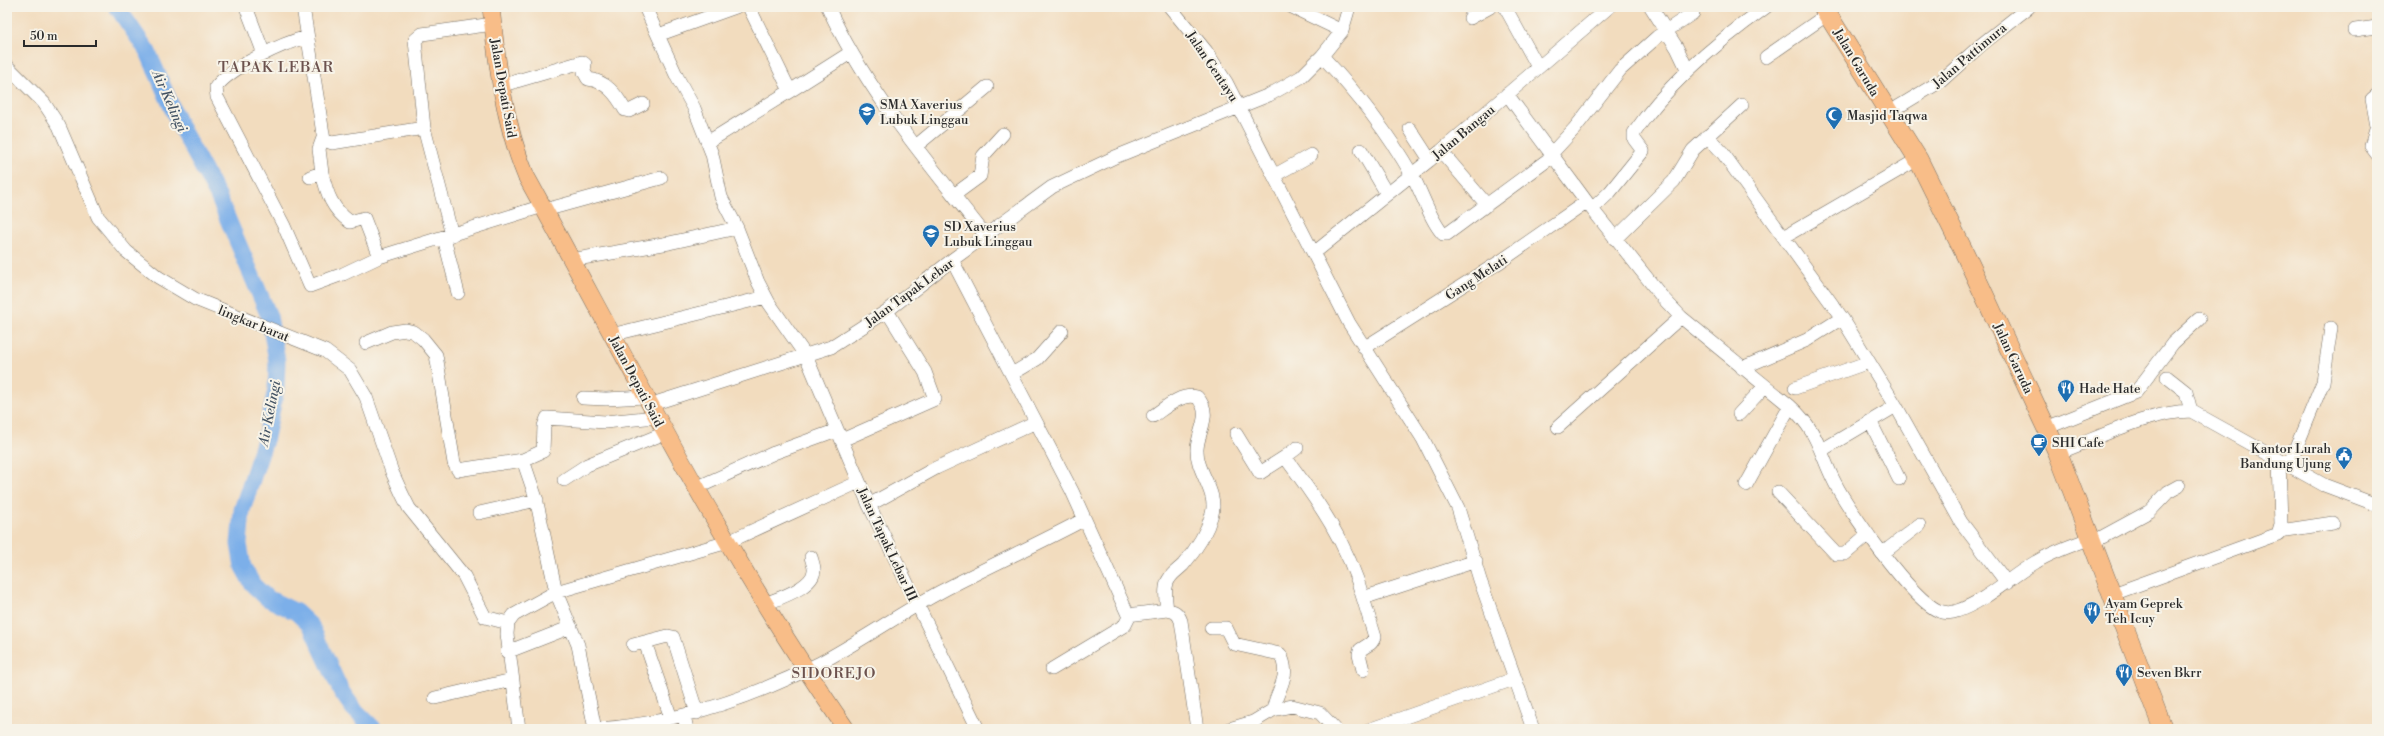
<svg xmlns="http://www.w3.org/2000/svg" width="2384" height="736" viewBox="0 0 2384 736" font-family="'Libre Bodoni',serif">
<rect width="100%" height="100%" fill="#f7f3e8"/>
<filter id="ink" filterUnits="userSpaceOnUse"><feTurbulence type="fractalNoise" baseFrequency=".025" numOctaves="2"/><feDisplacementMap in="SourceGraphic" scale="8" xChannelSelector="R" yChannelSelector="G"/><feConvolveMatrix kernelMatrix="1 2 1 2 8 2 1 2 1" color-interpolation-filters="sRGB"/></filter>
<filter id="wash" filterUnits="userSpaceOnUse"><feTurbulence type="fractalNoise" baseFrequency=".012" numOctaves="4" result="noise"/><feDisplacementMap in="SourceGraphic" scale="16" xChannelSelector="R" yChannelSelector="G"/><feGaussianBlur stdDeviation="0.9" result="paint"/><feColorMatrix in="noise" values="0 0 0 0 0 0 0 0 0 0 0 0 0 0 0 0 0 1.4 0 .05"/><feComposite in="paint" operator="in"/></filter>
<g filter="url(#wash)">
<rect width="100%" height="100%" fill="#f2dcbe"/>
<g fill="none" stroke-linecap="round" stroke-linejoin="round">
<path stroke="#7cafe9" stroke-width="17" d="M117,7L148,52L179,124L218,196L269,316L277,361L276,389L266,437L242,510L239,544L243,567L253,585L267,598L296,612L311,626L341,691L353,708L374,729"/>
</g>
</g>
<g filter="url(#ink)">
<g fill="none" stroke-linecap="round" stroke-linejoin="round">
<g stroke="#71695e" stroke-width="14">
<path id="minor" d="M246,7L264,54
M303,7L324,140L332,143L424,128
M645,7L677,77L694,108L712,154L721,197L737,228L758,282L769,303L806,356L869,505L978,729
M749,7L790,91L850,53
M828,7C866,91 929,163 986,236
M1170,7L1206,51L1226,82L1349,323L1423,439L1458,508L1480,580L1533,729
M1292,7L1342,31
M1505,7L1538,67
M1651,7L1677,48L1688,71
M1470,18L1490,7
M2355,30L2377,27
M658,35L736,7
M307,37C283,43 231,67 216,87L217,97L284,226L310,286L343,274L379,257
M1322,56C1357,93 1387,131 1412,175C1422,192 1430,220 1443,234H1447L1553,156
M1766,57L1828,14
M7,66L44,103L59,126L98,217L126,251L158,277L195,299L325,351L350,370L366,397L392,472L402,494L409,508L464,576L485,617L508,623
M503,85L582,62L585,64L584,72L588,79C606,81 616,94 625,110L629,111L643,104
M1507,94L1592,209L1663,298L1681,317L1790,406C1819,432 1819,452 1835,483C1849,511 1912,600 1939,611C1945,613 1952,613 1957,611C1986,601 2010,577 2036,562C2054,551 2073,545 2092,538
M2377,95L2372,99L2377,126L2371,146L2377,154
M1888,113L1941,81L1982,44L2029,7
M1410,129L1430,160
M1707,136L1722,152L1842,318L1896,406L1961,522L2007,583
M708,142L790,91
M916,146L987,87
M1361,150L1387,194
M1441,151L1487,205
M1551,154L1575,128L1620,70L1657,37L1693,13V7
M322,173C327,194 332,209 350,222L364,218L379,257L543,206
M1275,175L1311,155
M310,177L322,173L319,149L323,138
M954,195L980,176L983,156L1003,134
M1592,209L1610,192L1643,151L1634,139V133C1668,83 1717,42 1766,7
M545,210L661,178
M452,235L424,128L415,40L422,34L493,24
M1784,237L1918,159
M444,238L458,293
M1615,239L1674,181L1693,150L1742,105
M1314,253L1441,151L1609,7
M571,260L669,243L737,228
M952,260L1072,491L1129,617L1125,625L1052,669
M611,335L766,297
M366,343L392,332L406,330L414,332L423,339L436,355L454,463L458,470L523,460L536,498L556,592L578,645L595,729
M1364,348L1501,261L1586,202
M1742,368L1807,340L1842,318
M1012,374L1037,359L1062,331
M2167,377L2186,392L2191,411
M1795,388L1869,362
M583,398L606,399L645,397
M649,405L831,347L887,311L952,260L1052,187L1115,157L1269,95L1301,77L1322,56L1342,31L1349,7
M1739,414L1765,386
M1153,416C1166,407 1181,393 1197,397C1213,414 1198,430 1197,449C1196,472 1218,491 1212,514C1207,532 1195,551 1183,565C1177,571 1170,574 1167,583C1164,591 1166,601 1167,610
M1871,423L1899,479
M1558,427L1681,317
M2046,428L2136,392L2173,343L2199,319
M1236,434L1260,473L1285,457C1318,501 1348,544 1363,598L1476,561
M842,440L935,399L925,372L887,311
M1822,450L1896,406
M2058,453C2099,438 2147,412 2191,411L2324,485L2377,505
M1285,457L1297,448
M523,460L543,451L544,426L547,418L605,422L656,417
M2289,465L2323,382L2331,328
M564,480L587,465L665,433
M1746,485L1790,406
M696,488L774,453L837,430
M1778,492L1836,554H1845L1868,534
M869,505L936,468L1036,422
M479,513L537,500
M2280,531L2333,523
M2093,542L2150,511L2168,492L2179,486
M1883,553L1919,525
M2113,594L2278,534L2281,524L2279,460
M1363,598L1375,637L1371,643L1360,650L1359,654L1363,670
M765,604C779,598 815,587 814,569C814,566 812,561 811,557
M1128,615L1167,610C1175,611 1178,613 1181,621L1197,729
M1211,628H1226L1234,644L1280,654C1292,677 1277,688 1273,710
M633,645L668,636L673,637L697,713
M647,648L671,718
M507,652L571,627
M435,698L512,680
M684,716L687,729
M519,729L507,634L508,623L514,615L556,592L728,542L859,482
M598,729C677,723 750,699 820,663C861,641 899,614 940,592C987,567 1036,545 1083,520
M1229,729L1253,722L1273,710L1292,706L1320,713L1335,729
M1371,729L1514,679"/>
</g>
<g stroke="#71695e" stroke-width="18">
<path id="major" d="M491,7C497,64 504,123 526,176C629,363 724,553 846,729"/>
</g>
<g stroke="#71695e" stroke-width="20">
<path id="highway" d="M1823,7L1918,159L1966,256L2058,453L2163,729"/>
</g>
<use href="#minor" stroke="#fff" stroke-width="13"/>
<use href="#major" stroke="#f8bd88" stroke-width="17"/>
<use href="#highway" stroke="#f8bd88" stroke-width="19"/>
</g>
</g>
<defs>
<g id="school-pin" transform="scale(0.9)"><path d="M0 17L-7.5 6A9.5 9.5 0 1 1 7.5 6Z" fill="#1f6fb2" stroke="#f7f3e8"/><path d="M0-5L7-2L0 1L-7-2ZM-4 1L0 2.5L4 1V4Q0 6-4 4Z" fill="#fff"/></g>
<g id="mosque-pin" transform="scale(0.9)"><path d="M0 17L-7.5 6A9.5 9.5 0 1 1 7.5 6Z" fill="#1f6fb2" stroke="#f7f3e8"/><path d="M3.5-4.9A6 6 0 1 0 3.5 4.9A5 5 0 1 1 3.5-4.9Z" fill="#fff"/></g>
<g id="restaurant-pin" transform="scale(0.9)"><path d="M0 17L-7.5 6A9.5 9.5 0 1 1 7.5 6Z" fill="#1f6fb2" stroke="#f7f3e8"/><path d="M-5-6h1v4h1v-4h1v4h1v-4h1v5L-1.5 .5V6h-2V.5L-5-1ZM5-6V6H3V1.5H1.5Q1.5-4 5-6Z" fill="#fff"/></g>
<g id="cafe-pin" transform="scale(0.9)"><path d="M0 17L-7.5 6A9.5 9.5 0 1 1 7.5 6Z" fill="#1f6fb2" stroke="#f7f3e8"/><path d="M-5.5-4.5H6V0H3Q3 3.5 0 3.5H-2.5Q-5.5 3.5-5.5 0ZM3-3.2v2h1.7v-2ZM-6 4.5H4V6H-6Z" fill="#fff"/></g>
<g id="civic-pin" transform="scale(0.9)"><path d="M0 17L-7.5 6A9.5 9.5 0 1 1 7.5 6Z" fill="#1f6fb2" stroke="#f7f3e8"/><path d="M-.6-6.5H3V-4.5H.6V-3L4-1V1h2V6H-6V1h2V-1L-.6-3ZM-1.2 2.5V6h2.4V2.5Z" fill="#fff"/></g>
</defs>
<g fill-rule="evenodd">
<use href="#school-pin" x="867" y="111"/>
<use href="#mosque-pin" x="1834" y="115"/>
<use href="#school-pin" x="931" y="233"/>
<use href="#restaurant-pin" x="2066" y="388"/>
<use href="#cafe-pin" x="2039" y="442"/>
<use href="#civic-pin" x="2344" y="455"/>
<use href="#restaurant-pin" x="2092" y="610"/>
<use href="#restaurant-pin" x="2124" y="672"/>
</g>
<g text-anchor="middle" stroke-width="4" stroke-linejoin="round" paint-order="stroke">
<g font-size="13" fill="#2b2b2b" stroke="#f7f3e8">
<text transform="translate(1969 55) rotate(-40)" y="5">Jalan Pattimura</text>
<text transform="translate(1857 62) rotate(59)" y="5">Jalan Garuda</text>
<text transform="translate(1213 66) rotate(56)" y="5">Jalan Gentayu</text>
<text transform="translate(504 88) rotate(80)" y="5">Jalan Depati Said</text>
<text transform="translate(1463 132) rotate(-40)" y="5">Jalan Bangau</text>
<text transform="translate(1476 277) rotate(-33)" y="5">Gang Melati</text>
<text transform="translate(909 292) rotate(-36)" y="5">Jalan Tapak Lebar</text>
<text transform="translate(254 323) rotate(22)" y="5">lingkar barat</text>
<text transform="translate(2014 358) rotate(65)" y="5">Jalan Garuda</text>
<text transform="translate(637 381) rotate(62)" y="5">Jalan Depati Said</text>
<text transform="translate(888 544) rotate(65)" y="5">Jalan Tapak Lebar III</text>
</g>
<g font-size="13" fill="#2b2b2b" stroke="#f7f3e8" text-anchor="start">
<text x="880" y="109">SMA Xaverius<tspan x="880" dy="15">Lubuk Linggau</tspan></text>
<text x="1847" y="120">Masjid Taqwa</text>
<text x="944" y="231">SD Xaverius<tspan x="944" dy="15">Lubuk Linggau</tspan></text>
<text x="2079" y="393">Hade Hate</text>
<text x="2052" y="447">SHI Cafe</text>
<text x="2331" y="453" text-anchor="end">Kantor Lurah<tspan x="2331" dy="15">Bandung Ujung</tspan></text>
<text x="2105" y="608">Ayam Geprek<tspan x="2105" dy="15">Teh Icuy</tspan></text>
<text x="2137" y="677">Seven Bkrr</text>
</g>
<g font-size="14" font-style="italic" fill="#435364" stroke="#f7f3e8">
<text transform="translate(170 101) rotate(66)" y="5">Air Kelingi</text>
<text transform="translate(269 413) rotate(-79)" y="5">Air Kelingi</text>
</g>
<g font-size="15" letter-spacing="1" fill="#6c524e" stroke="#f7f3e8">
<text x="276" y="72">TAPAK LEBAR</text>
<text x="834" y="678">SIDOREJO</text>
</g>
</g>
<rect width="2384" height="736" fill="none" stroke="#f7f3e8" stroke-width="24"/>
<path d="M24 40v6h72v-6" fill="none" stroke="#2b2b2b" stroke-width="2"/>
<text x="30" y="40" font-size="12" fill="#2b2b2b" stroke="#f7f3e8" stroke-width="3" paint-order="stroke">50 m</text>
</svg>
